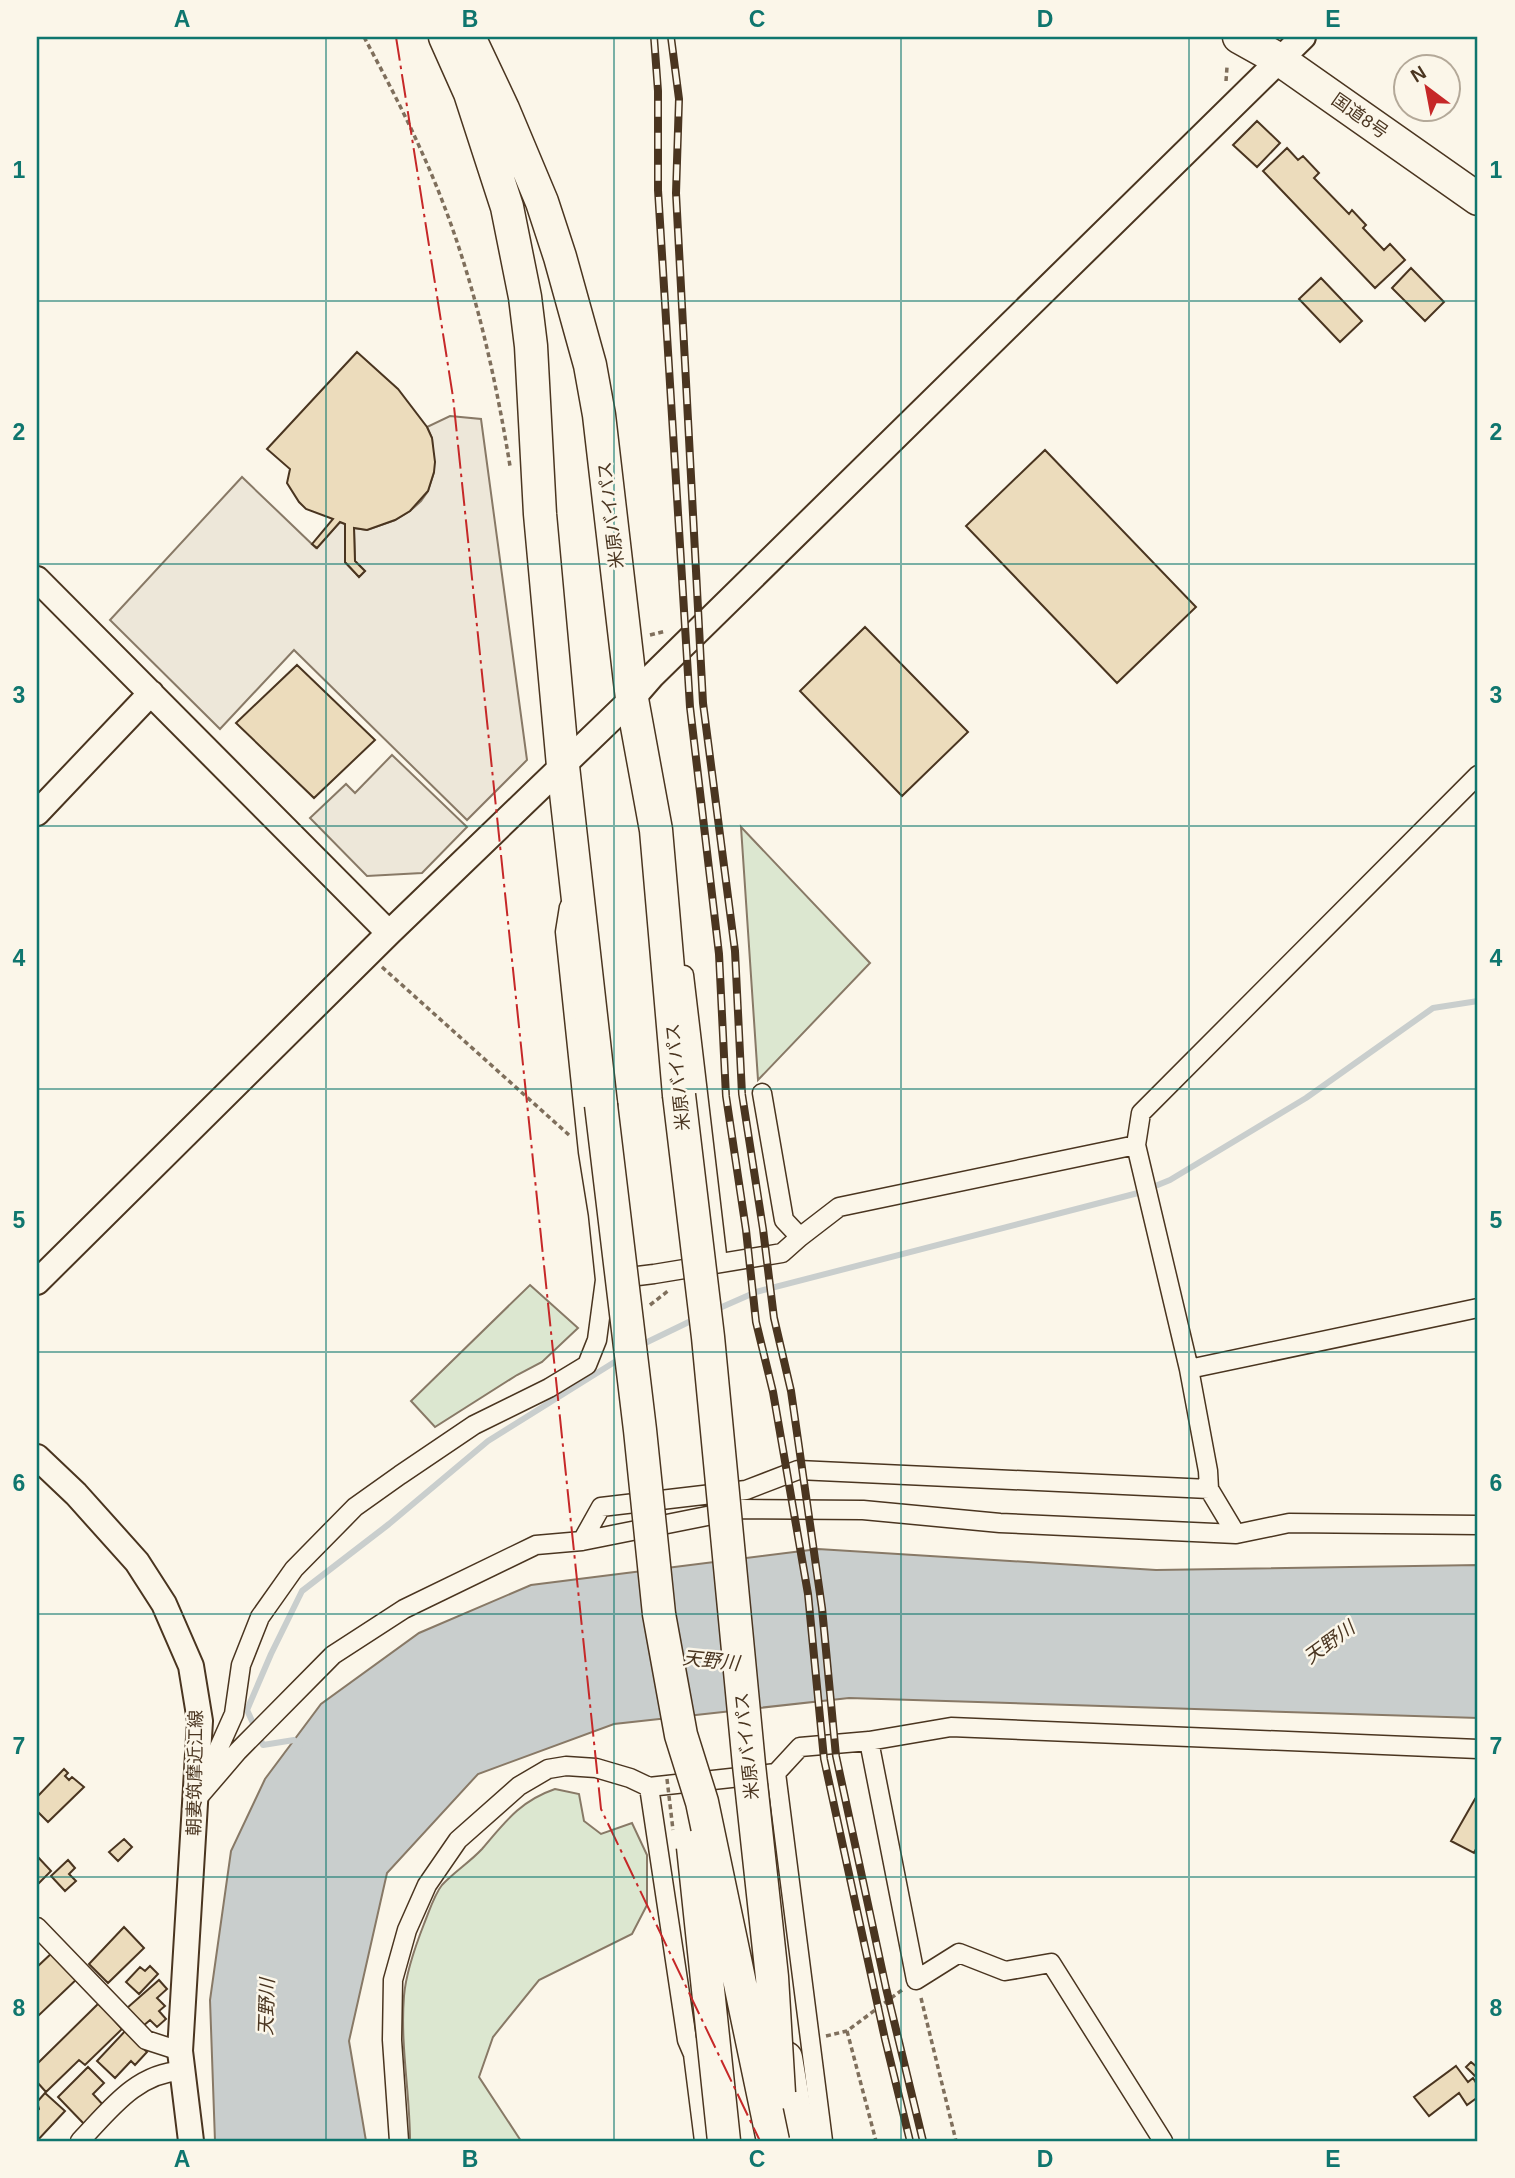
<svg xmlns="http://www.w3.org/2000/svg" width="1515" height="2178" viewBox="0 0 1515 2178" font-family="Arial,'Noto Sans JP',sans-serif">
<rect width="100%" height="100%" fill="#fbf6e9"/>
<path fill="#dce7d0" stroke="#887966" stroke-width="2" d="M741,827L870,963L758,1080Z
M530,1285L578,1328L542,1362L517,1375L435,1427L411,1401Z
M555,1789L579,1794L584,1821L601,1834L632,1823L647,1855V1905L632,1934L539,1980L493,2037L479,2077L521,2141H410C410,2093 400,2045 404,1996C406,1972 415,1947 424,1924C429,1912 434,1895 442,1885C454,1872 470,1862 482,1849C505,1822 520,1801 555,1789Z"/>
<path fill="#ede7d9" stroke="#887966" stroke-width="2" d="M450,416L481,419L527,760L467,820L294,650L220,729L110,620L242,477L316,548L340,522L345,524V562L359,577L365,571L355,561L354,528L367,530L395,520L410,511L421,501L428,491L434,472L432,438L427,427Z
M392,755L467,827L422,873L367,876L310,818L346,784L355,793Z"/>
<path fill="#c9cecd" stroke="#887966" stroke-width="2" d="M818,1549L1156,1570L1478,1565V1718L849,1698L614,1724L478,1774L387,1873L349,2041L366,2141H215L210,2000L231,1851L265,1779L321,1704L419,1633L531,1585Z"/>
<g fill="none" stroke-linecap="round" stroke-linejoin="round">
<path stroke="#c9cecd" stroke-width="6" d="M715,1310L756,1292L1138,1193L1170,1180L1306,1098L1433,1008L1478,1001
M639,1346L695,1319
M300,1746L294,1740L263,1745L247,1710L271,1654L302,1591L389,1524L488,1441L621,1358"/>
</g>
<path fill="#ecdcbc" stroke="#4a3520" stroke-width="2" d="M1257,121L1280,143L1257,167L1233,145Z
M1287,148L1298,160L1303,156L1319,173L1314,178L1349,214L1352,210L1366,225L1363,228L1384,250L1390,244L1405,260L1375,288L1263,171Z
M1411,268L1444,302L1425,321L1392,288Z
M1321,278L1362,321L1340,342L1299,299Z
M357,352L398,389L427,427L432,438L435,462L434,472L428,491L410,511L395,520L367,530L354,528L355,561L365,571L359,577L345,562V524L340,522L317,548L312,544L333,519L306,509L299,502L287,483L290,469L267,449Z
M1045,450L1196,607L1117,683L966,526Z
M865,627L968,732L902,796L800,691Z
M297,665L375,740L314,798L236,723Z
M64,1769L68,1773L65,1776L69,1780L72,1777L84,1787L48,1822L37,1811V1797Z
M1475,1799L1478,1801V1845L1474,1853L1451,1841Z
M124,1839L132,1847L118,1861L109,1852Z
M37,1856L51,1871L37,1885Z
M68,1860L75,1868L69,1874L76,1881L65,1891L51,1876Z
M124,1927L144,1948L108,1983L89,1964Z
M54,1951L79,1977L37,2017V1967Z
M150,1966L158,1974L139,1994L126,1982L140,1967L145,1971Z
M159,1980L167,1989L157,1998L165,2006L159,2011L166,2019L157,2027L150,2020L143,2026L127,2008Z
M100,2002L116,2018L114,2020L122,2029L85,2065L79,2060L46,2092L37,2082V2064Z
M128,2028L136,2041L147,2052L135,2065L131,2061L115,2078L97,2061Z
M1471,2062L1478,2068L1477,2078L1466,2067Z
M1456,2066L1468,2082L1473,2078L1478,2086V2097L1467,2105L1459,2093L1429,2116L1414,2097Z
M88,2067L104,2083L93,2094L105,2107L86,2126L58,2097Z
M45,2093L65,2111L37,2141V2111L39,2109L37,2102Z"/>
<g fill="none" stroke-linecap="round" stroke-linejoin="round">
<g stroke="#4a3520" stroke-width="21">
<path id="street" d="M569,907L565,932L588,1152L598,1214L605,1280
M684,975L718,1263
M800,1237L839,1207L1136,1145
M1189,1369L1478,1308
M1236,1534L1209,1489L1208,1471L1189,1369L1136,1145L1141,1113L1478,775
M582,1541L601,1507L746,1490L798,1470L1209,1489
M869,1741L916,1980L959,1953L1005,1971L1051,1963L1163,2141
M776,1773L823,2141
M204,1781L234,1714L241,1665L260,1617L294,1569L355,1507L400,1475L474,1425L549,1388L587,1365L597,1340L605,1280L654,1274L782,1253L800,1237L784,1220L762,1093
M649,1787L687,2040L693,2054L704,2141
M196,1800L238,1751L333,1655L404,1609L536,1545L582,1541L742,1509L863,1510L1000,1523L1236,1534L1289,1523L1478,1525
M37,1927L146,2040L180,2051
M80,2141C109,2111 136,2073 181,2071
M399,2141L392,2040L393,1980L407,1930L427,1885L458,1840L519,1786L548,1769L566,1766L596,1768L630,1778L649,1787L776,1773L800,1747L869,1741L951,1727L1478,1749"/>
</g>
<g stroke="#4a3520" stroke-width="28">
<path id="secondary" d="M37,579L389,933
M37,813L151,693
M37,1282L389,933L632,699L652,676L1303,37
M37,1457L76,1494L137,1562L164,1604L191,1666L200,1721L180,2051L191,2141"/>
</g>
<g stroke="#4a3520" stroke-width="35">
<path id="highway" d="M445,37L470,93L507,207L525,297L531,346L540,514L563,766L601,1105
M469,37L503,109L542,202L560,257L590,365L599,415L632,699L656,830L679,1095
M1239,37L1280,60L1478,199
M786,2058L800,2141"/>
</g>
<path stroke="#7f6f5c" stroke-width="3.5" stroke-dasharray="5 3.5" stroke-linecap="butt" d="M364,37C385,76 406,116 424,157C468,255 493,361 510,466
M1226,81L1227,67
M650,635L666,631
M382,967L569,1135
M650,1305L668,1291
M921,1998L956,2141
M847,2031L876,2141
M826,2036L847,2031L902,1990"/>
<use href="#street" stroke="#fbf6e9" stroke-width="18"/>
<use href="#secondary" stroke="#fbf6e9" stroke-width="24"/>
<use href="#highway" stroke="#fbf6e9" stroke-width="32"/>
<g stroke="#4a3520" stroke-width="8">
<path id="rail" d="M654,37L658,91V190L690,707L719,954L726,1096L746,1230L756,1322L773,1392L808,1594L824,1759L885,2039L910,2141
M671,37L679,99L676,193L703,703L735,951L742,1094L763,1229L774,1318L791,1391L822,1608L836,1756L886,1988L923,2141"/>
</g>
<use href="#rail" stroke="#fbf6e9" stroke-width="5" stroke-dasharray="16" stroke-linecap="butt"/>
<g stroke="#4a3520" stroke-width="35" stroke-linecap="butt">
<path id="highway-bridge" d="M679,1095L708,1337L749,1765L772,1977L779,2093
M601,1105L640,1430L659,1614L681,1735L702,1802L773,2141
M693,1847L724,2141"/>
</g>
<path stroke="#7f6f5c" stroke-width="3.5" stroke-dasharray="5 3.5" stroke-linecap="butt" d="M667,1779L673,1830"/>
<use href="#highway-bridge" stroke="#fbf6e9" stroke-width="32"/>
<path stroke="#c62828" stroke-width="2" stroke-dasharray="24 5 3.5 5" stroke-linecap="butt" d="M396,37L453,397L601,1809L760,2141"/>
</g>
<path fill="none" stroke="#0f766e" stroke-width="2" stroke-opacity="0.55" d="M326,37V2141M614,37V2141M901,37V2141M1189,37V2141M37,301H1478M37,564H1478M37,826H1478M37,1089H1478M37,1352H1478M37,1614H1478M37,1877H1478"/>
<g text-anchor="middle" stroke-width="5" stroke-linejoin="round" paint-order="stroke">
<g font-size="18" fill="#4a3520" stroke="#fbf6e9">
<text transform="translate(1360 116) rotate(35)" y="6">国道8号</text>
<text transform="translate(611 515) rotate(-97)" y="6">米原バイパス</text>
<text transform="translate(678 1077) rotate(-96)" y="6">米原バイパス</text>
<text transform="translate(747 1746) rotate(-96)" y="6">米原バイパス</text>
<text transform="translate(195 1773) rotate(-89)" y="6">朝妻筑摩近江線</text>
</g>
<g font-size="19" font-style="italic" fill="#4a3520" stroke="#fbf6e9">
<text transform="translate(1329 1642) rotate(-36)" y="7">天野川</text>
<text transform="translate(711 1660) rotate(6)" y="7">天野川</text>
<text transform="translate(266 2007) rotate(-88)" y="7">天野川</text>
</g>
</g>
<rect width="1515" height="2178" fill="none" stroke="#fbf6e9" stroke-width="77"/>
<g transform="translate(1427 88) rotate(328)"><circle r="33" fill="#fbf6e9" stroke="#b4a999" stroke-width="2"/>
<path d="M0-5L12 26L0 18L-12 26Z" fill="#c62828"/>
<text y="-10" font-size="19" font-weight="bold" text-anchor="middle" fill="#4a3520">N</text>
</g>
<rect x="38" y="38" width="1438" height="2102" fill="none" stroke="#0f766e" stroke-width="2.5"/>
<g font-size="23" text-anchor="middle" font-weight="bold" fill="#0f766e">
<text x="182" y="27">A</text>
<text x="470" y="27">B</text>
<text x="757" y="27">C</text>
<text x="1045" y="27">D</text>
<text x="1333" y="27">E</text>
<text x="19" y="178">1</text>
<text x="1496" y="178">1</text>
<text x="19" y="440">2</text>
<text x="1496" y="440">2</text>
<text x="19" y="703">3</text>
<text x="1496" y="703">3</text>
<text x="19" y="966">4</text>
<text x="1496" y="966">4</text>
<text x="19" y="1228">5</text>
<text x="1496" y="1228">5</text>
<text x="19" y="1491">6</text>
<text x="1496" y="1491">6</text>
<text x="19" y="1754">7</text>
<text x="1496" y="1754">7</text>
<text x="19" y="2016">8</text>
<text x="1496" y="2016">8</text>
<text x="182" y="2167">A</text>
<text x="470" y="2167">B</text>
<text x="757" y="2167">C</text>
<text x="1045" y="2167">D</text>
<text x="1333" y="2167">E</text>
</g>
</svg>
